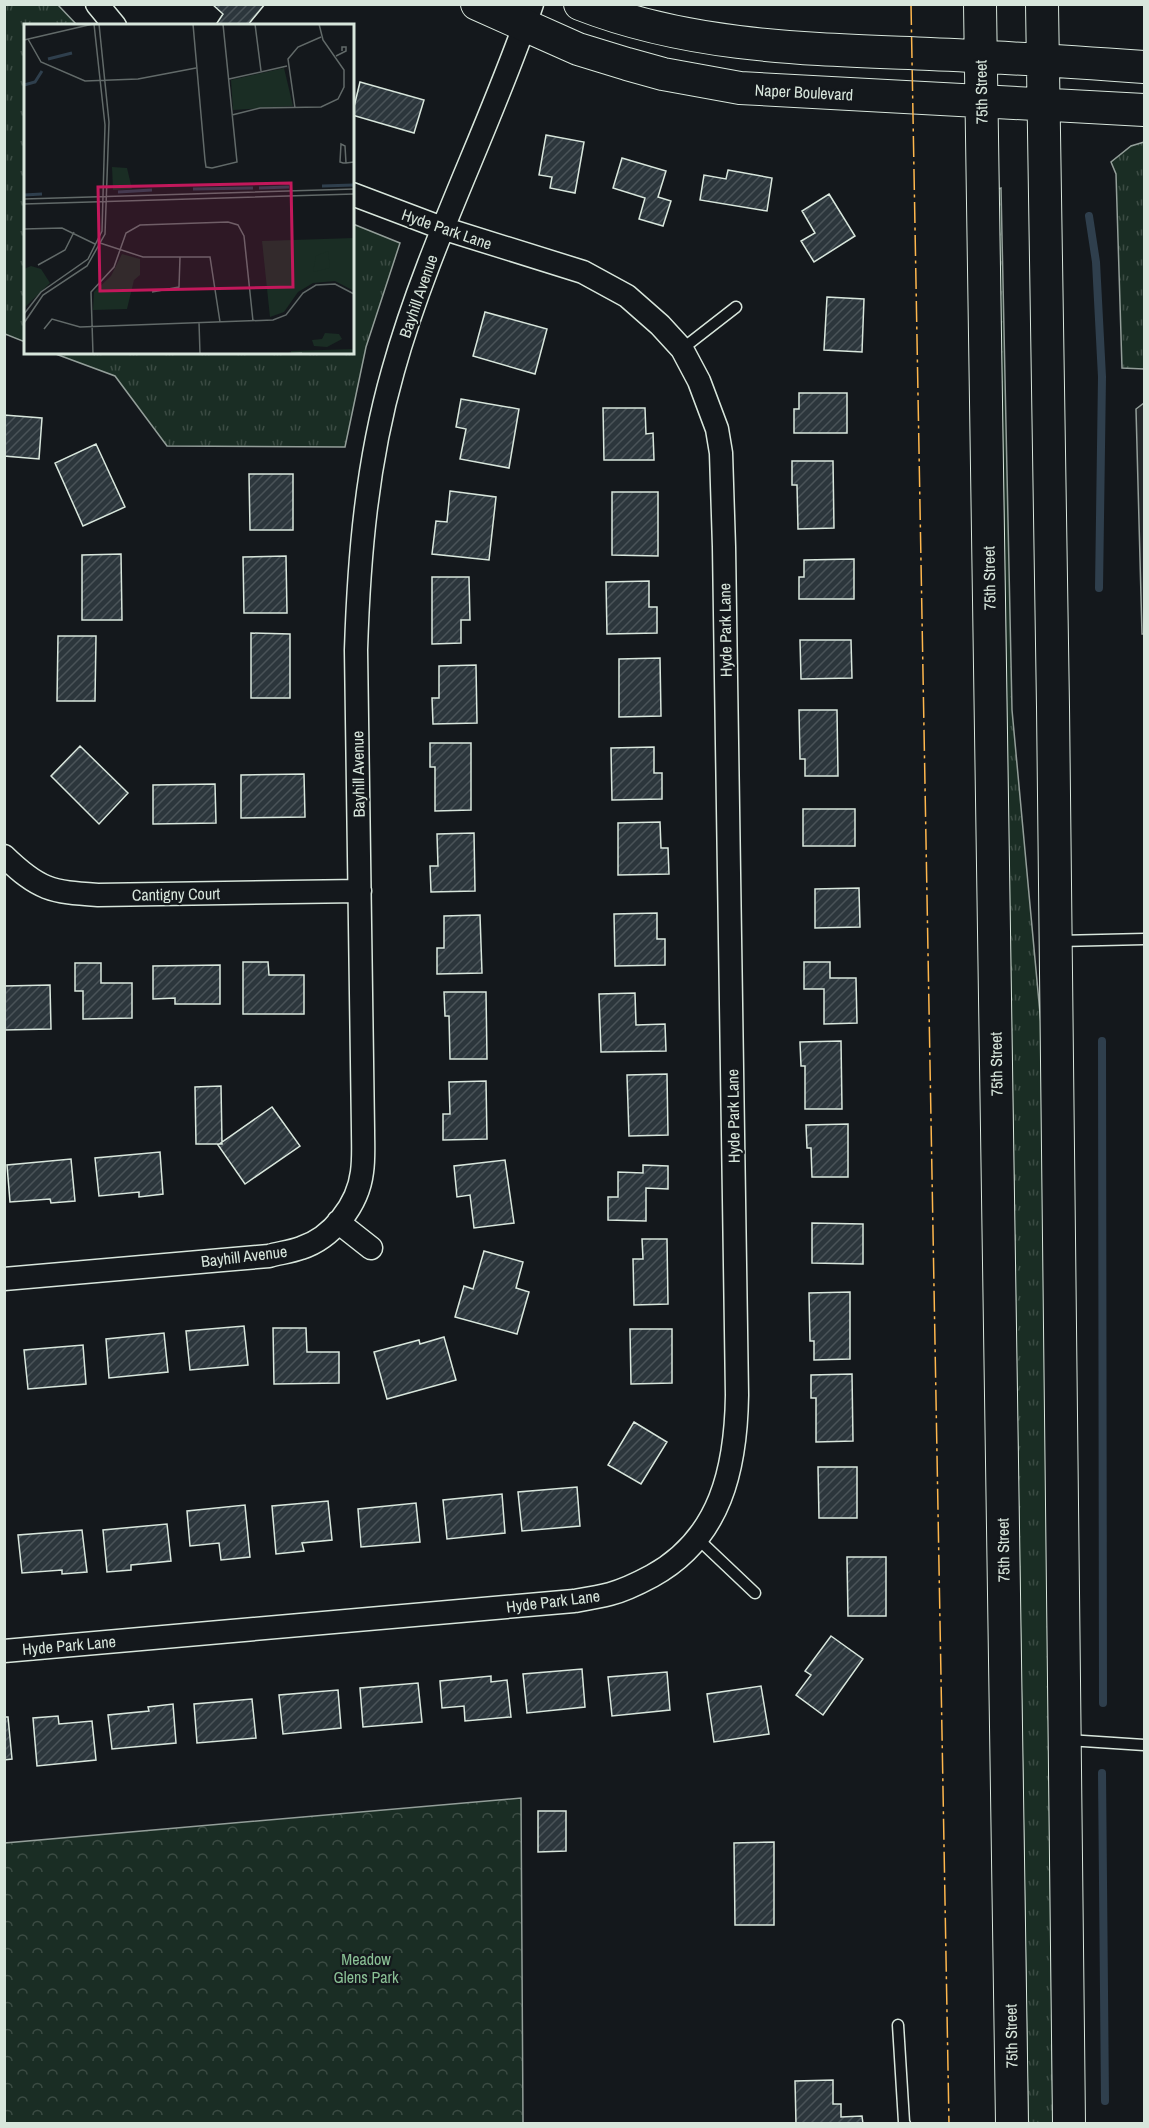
<svg xmlns="http://www.w3.org/2000/svg" width="1149" height="2128" viewBox="0 0 1149 2128" font-family="'Archivo Narrow',sans-serif">
<defs>
<pattern id="grass-tufts" width="24" height="20" patternUnits="userSpaceOnUse" patternTransform="scale(1.5)"><rect width="24" height="20" fill="#1a2d24"/><path d="M3 7l-1-3M5 7V3M7 7l1-3M15 17l-1-3M17 17v-4M19 17l1-3" fill="none" stroke="#3b4b43"/></pattern>
<pattern id="park-crowns" width="20" height="18" patternUnits="userSpaceOnUse" patternTransform="scale(1.5)"><rect width="20" height="18" fill="#1a2d24"/><path d="M2 6a3 3 0 1 1 6 0M12 15a3 3 0 1 1 6 0" fill="none" stroke="#3b4b43"/></pattern>
<pattern id="building-hatch" width="6" height="6" patternUnits="userSpaceOnUse" patternTransform="scale(1.5)"><rect width="6" height="6" fill="#2c363c"/><path d="M-1 1l2-2M0 6l6-6M5 7l2-2" fill="none" stroke="#4a5358"/></pattern>
</defs>
<rect width="100%" height="100%" fill="#14181c"/>
<path fill="url(#grass-tufts)" stroke="#939e99" stroke-width="1.5" d="M4,5H58L77,25L26,26L25,342L5,334Z
M1144,142V369L1122,368L1116,174L1111,162L1131,146Z
M1001,188L1012,710L1042,1035L1053,2124L1028,2123L998,189Z
M353,224L400,243L366,347L345,447L167,446L115,376L53,353L352,352Z"/>
<path fill="url(#park-crowns)" stroke="#939e99" stroke-width="1.5" d="M521,1798L523,2123H5V1843Z"/>
<path fill="#24282b" stroke="#939e99" stroke-width="1.5" d="M1144,403V634H1142L1136,409Z"/>
<g fill="none" stroke-linecap="round" stroke-linejoin="round">
<path stroke="#2f3f4d" stroke-width="8" d="M1089,216L1096,262L1102,377L1099,588
M1102,1041L1103,1703
M1102,1773L1105,2101"/>
</g>
<path fill="url(#building-hatch)" stroke="#d8e6dc" stroke-width="1.5" d="M212,4H265L247,26H215L223,14Z
M360,82L424,100L414,133L352,115Z
M546,135L584,142L575,193L550,188L552,177L539,175Z
M622,158L666,171L658,197L671,201L663,226L639,219L645,198L613,188Z
M728,170L772,178L767,211L700,200L704,175L726,179Z
M829,194L855,236L814,262L801,241L815,233L802,211Z
M827,297L864,299L862,352L824,350Z
M485,312L547,329L535,374L473,356Z
M799,393H847V433H794V409H799Z
M461,399L519,409L509,468L460,459L466,429L456,427Z
M603,408H645L646,434L653,433L654,460H604Z
M4,415L42,418L39,459L4,456Z
M96,444L125,507L83,526L55,463Z
M792,461H833L834,528L798,529L797,485H792Z
M249,474H293V530H250Z
M450,491L496,497L489,560L432,554L436,521L447,522Z
M612,492H658V556L612,555Z
M121,554L122,620H82V555Z
M286,556L287,613H244L243,557Z
M854,559V599H799V577H804V560Z
M432,577H469L470,620H461V643L432,644Z
M649,581V607H657V633L607,634L606,582Z
M251,633L290,634V698H251Z
M58,636H96L95,701H57Z
M800,640H851L852,678L801,679Z
M660,658L661,716L619,717V659Z
M476,665L477,723L433,724L432,698H439V666Z
M799,710H837L838,776H805V759H800Z
M430,743H471V810L435,811V767H430Z
M80,746L128,793L99,824L51,776Z
M654,747V773H662V799L612,800L611,748Z
M304,774L305,817L241,818V775Z
M215,784L216,823L153,824V785Z
M803,809H855V846H803Z
M660,822L661,848H668L669,874L618,875V823Z
M474,833L475,891L431,892L430,866H438L437,834Z
M859,888L860,927L815,928V889Z
M657,913V939H665V965L615,966L614,914Z
M480,915L482,973L437,974V948H444V916Z
M243,962H268L269,975H304V1014H243Z
M804,962H830V978H856L857,1023L824,1024V989H804Z
M75,963H101V983H132V1018L83,1019V991H75Z
M220,965V1004H175V998L153,999V966Z
M50,985L51,1029L4,1030V986Z
M444,992H486L487,1059H450L449,1016H445Z
M635,993L636,1025L665,1024L666,1051L601,1052L599,994Z
M841,1041L842,1109H805V1066H801L800,1042Z
M667,1074L668,1135L629,1136L627,1075Z
M486,1081L487,1139L443,1140V1114H450L449,1082Z
M221,1086L222,1144H196L195,1087Z
M272,1107L300,1146L245,1184L218,1145Z
M848,1124V1177H812L811,1148H807L806,1125Z
M160,1152L163,1194L139,1197V1192L99,1196L95,1158Z
M71,1159L75,1201L51,1203L50,1199L10,1202L7,1165Z
M505,1160L514,1223L474,1228L470,1195L457,1197L454,1166Z
M643,1165L668,1166V1189L646,1188V1221L608,1220V1197H618V1172L643,1173Z
M812,1223L863,1224V1264L812,1263Z
M642,1239H667L668,1304L634,1305L633,1259H643Z
M484,1251L523,1262L516,1288L529,1292L517,1334L455,1317L464,1286L473,1289Z
M850,1292V1359L814,1360V1341H810L809,1293Z
M244,1326L248,1365L190,1370L186,1331Z
M273,1328H306L307,1352H339V1383L274,1384Z
M630,1329H672V1383L631,1384Z
M164,1333L168,1372L109,1378L106,1339Z
M444,1337L456,1380L387,1399L374,1352L419,1340L420,1344Z
M83,1345L86,1384L28,1389L24,1350Z
M852,1374L853,1441L816,1442V1398H811V1375Z
M634,1422L667,1442L641,1484L608,1465Z
M818,1467H857V1518H819Z
M577,1487L580,1526L522,1531L518,1492Z
M502,1494L505,1533L447,1539L443,1500Z
M328,1501L332,1540L302,1543L304,1551L276,1554L272,1506Z
M416,1503L420,1542L361,1547L358,1509Z
M245,1505L250,1557L221,1560L219,1543L190,1546L187,1511Z
M167,1524L171,1561L131,1565V1570L107,1572L103,1530Z
M82,1530L87,1572L62,1574V1570L22,1573L18,1535Z
M847,1557H886V1616H848Z
M831,1636L863,1659L823,1715L796,1695L811,1675L805,1671Z
M582,1669L585,1707L527,1713L523,1674Z
M667,1672L670,1710L612,1716L608,1677Z
M491,1676V1682L507,1680L511,1717L465,1721L464,1706L442,1708L440,1681Z
M418,1683L422,1722L363,1727L360,1688Z
M761,1686L769,1734L714,1742L707,1694Z
M338,1690L341,1728L283,1734L279,1695Z
M252,1699L256,1738L197,1743L194,1704Z
M173,1704L176,1743L112,1749L108,1715L149,1711L148,1707Z
M58,1716L59,1724L92,1721L96,1760L37,1766L33,1718Z
M4,1717H8L12,1759L4,1760Z
M538,1811H566V1851L538,1852Z
M774,1842V1925H735L734,1843Z
M833,2080V2104H841V2117L862,2116L863,2124H796L795,2081Z"/>
<g fill="none" stroke-linecap="round" stroke-linejoin="round">
<g stroke="#d8e6dc" stroke-width="13">
<path id="service" d="M682,349L736,307
M1059,941L1144,939
M698,1539L755,1593
M1068,1740L1144,1745
M898,2025L904,2122L905,2124"/>
</g>
<g stroke="#d8e6dc" stroke-width="25">
<path id="minor" d="M97,4L115,26
M4,856C39,890 51,892 98,895L360,891
M338,1222L371,1248
M4,1279L269,1256C279,1253 290,1252 301,1248C332,1238 358,1205 362,1172C364,1158 363,1144 363,1130L356,650C359,555 367,462 393,371C428,245 490,128 532,4
M4,1651L574,1601C586,1599 599,1597 610,1594C625,1590 639,1583 652,1576C721,1538 736,1468 737,1395L724,547L721,453L717,429L699,381L682,349L660,325L627,296L583,272L442,228L352,194"/>
</g>
<g stroke="#d8e6dc" stroke-width="34">
<path id="secondary" d="M477,4L578,49L627,64L663,74L740,88L1144,110
M580,4C693,48 811,49 930,54C1002,57 1073,62 1144,67
M980,4L1012,2124
M1042,4L1053,707L1069,2124"/>
</g>
<use href="#service" stroke="#14181c" stroke-width="10"/>
<use href="#minor" stroke="#14181c" stroke-width="22"/>
<use href="#secondary" stroke="#14181c" stroke-width="32"/>
<path stroke="#ffb74d" stroke-width="1.5" stroke-dasharray="21 4.5 3 4.5" stroke-linecap="butt" d="M911,4L949,2124"/>
</g>
<g text-anchor="middle" stroke-width="4.5" stroke-linejoin="round" paint-order="stroke">
<g font-size="16" fill="#d8e6dc" stroke="#14181c">
<text transform="translate(804 92) rotate(3)" y="6">Naper Boulevard</text>
<text transform="translate(981 92) rotate(-91)" y="6">75th Street</text>
<text transform="translate(447 229) rotate(19)" y="6">Hyde Park Lane</text>
<text transform="translate(418 296) rotate(-71)" y="6">Bayhill Avenue</text>
<text transform="translate(989 578) rotate(-91)" y="6">75th Street</text>
<text transform="translate(725 630) rotate(-91)" y="6">Hyde Park Lane</text>
<text transform="translate(358 774) rotate(-91)" y="6">Bayhill Avenue</text>
<text transform="translate(176 894) rotate(-1)" y="6">Cantigny Court</text>
<text transform="translate(996 1064) rotate(-91)" y="6">75th Street</text>
<text transform="translate(733 1116) rotate(-91)" y="6">Hyde Park Lane</text>
<text transform="translate(244 1256) rotate(-7)" y="6">Bayhill Avenue</text>
<text transform="translate(1003 1550) rotate(-91)" y="6">75th Street</text>
<text transform="translate(553 1601) rotate(-7)" y="6">Hyde Park Lane</text>
<text transform="translate(69 1645) rotate(-5)" y="6">Hyde Park Lane</text>
<text transform="translate(1011 2036) rotate(-91)" y="6">75th Street</text>
</g>
<g font-size="16" fill="#8ac095" stroke="#14181c">
<text x="366" y="1965">Meadow<tspan x="366" dy="18">Glens Park</tspan></text>
</g>
</g>
<g transform="translate(24 24)">
<rect width="330" height="330" fill="#14181c"/>
<path d="M88,143L103,144L108,165L89,166ZM98,230L116,235V251L110,256L103,285L69,286L70,268L87,252ZM7,242L17,245L26,259L0,284V245Z" fill="#1a2d24"/>
<path d="M260,44L269,82L209,86L207,56ZM330,214V267L311,257L289,259L274,268L260,288L246,293L238,217ZM301,309L315,310L318,315L303,323L290,322L288,316L298,315ZM330,325V330H267V327Z" fill="#1a2d24"/>
<path d="M304,227L306,244L289,248L292,232Z" fill="#1a2d24"/>
<path fill="none" stroke="#2f3f4d" stroke-width="3" d="M24,35L48,29M0,61L11,58L18,47M298,162L330,161M235,164L265,163M169,165L229,164M94,168L128,166M0,171L18,170"/>
<path fill="none" stroke="#626a69" stroke-width="1.5" d="M169,0L181,136L182,143L188,144L213,138L199,0M231,0L237,47M4,15L17,38L61,57L114,55L172,44M0,16L69,0M312,32L322,27V23H318V27M205,55L263,42M271,84L264,35L274,23L297,13M208,91L236,84L297,83L314,75L320,63V46L299,16L295,0M322,139L321,122L317,120L316,138L319,139H322L330,138M0,175L330,165M0,180L330,170M0,205L38,204L71,220M76,219L119,233H186L196,298M14,241L41,226L50,208M128,268L155,263L156,233M0,290L17,268L64,235L78,207L81,101L70,0M175,298L176,330M0,299L19,271L63,242L81,210L85,98L75,0M20,305L28,295L56,303L249,296L262,291L279,269L292,261L311,260L330,270M69,330L67,268L90,243L102,209L116,201L204,198L214,201L220,212L229,297M259,330L278,329"/>
<path fill="#c2185b" fill-opacity="0.15" stroke="#c2185b" stroke-width="3" d="M267,159L269,263L76,267L74,163Z"/>
<rect width="330" height="330" fill="none" stroke="#d8e6dc" stroke-width="3"/>
</g>
<rect width="1149" height="2128" fill="none" stroke="#d8e6dc" stroke-width="12"/>
</svg>
